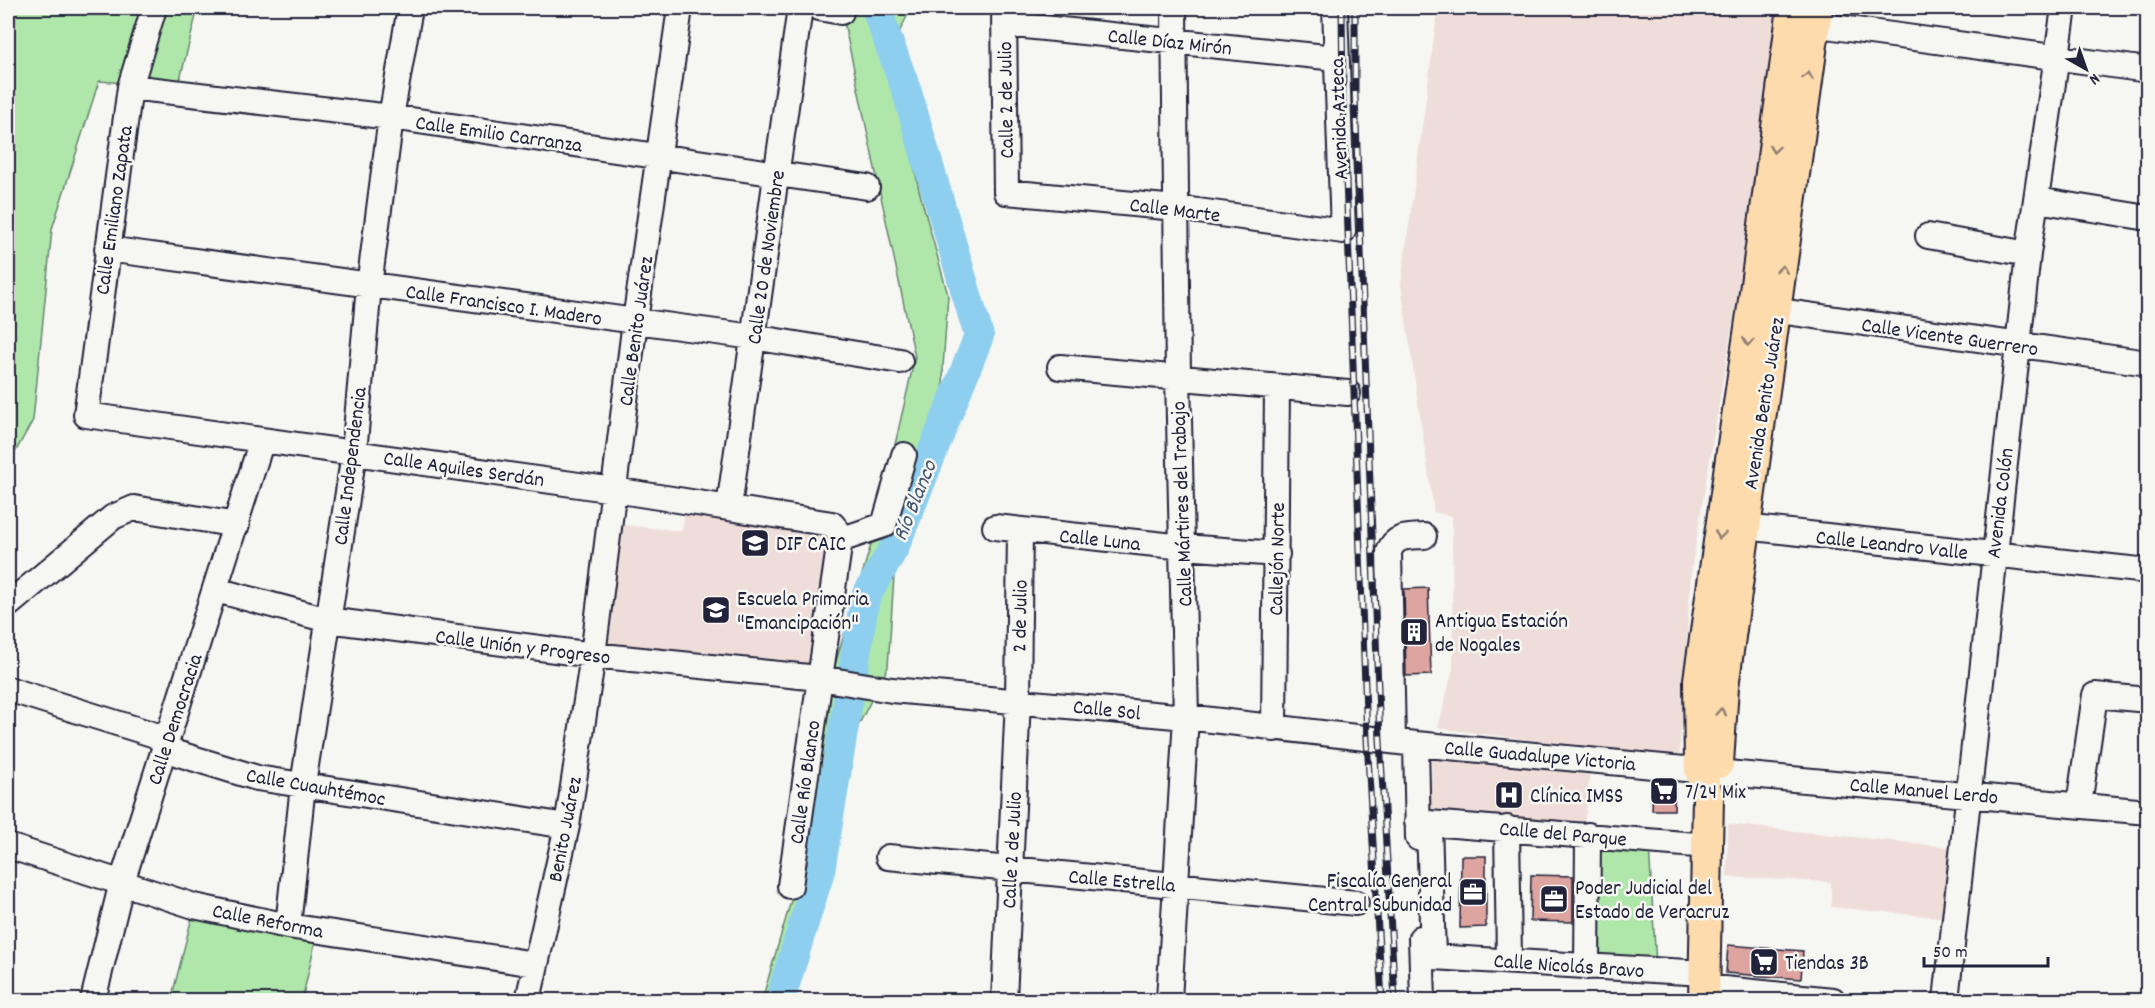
<svg xmlns="http://www.w3.org/2000/svg" width="2155" height="1008" viewBox="0 0 2155 1008" font-family="Dekko,sans-serif">
<rect width="100%" height="100%" fill="#f6f6f2"/>
<filter id="ink" filterUnits="userSpaceOnUse"><feTurbulence type="fractalNoise" baseFrequency=".0167" numOctaves="2"/><feDisplacementMap in="SourceGraphic" scale="12" xChannelSelector="R" yChannelSelector="G"/><feConvolveMatrix kernelMatrix="1 2 1 2 8 2 1 2 1" color-interpolation-filters="sRGB"/></filter>
<g filter="url(#ink)">
<path fill="#efddd9" d="M1438,8H1785L1691,572L1679,760L1438,728L1453,669L1452,516L1434,512L1401,285Z
M685,512L832,533L812,668L606,648L622,525L682,531Z
M1432,757L1590,773L1584,829L1430,817Z
M1728,824L1958,848L1948,918L1831,907V882L1727,877Z"/>
<path fill="#afe7aa" stroke="#688472" stroke-width="1.5" d="M8,8H198L178,87L99,81L52,229L33,420L8,465Z
M841,8H911L890,51L919,190L948,295L943,367L944,423L896,546L888,667L850,742L807,961L790,1000H762L795,887L835,665L876,528L915,357Z
M1593,842L1649,845L1656,966L1594,963Z
M192,917L316,939L302,1000H171Z"/>
<g fill="none" stroke-linecap="round" stroke-linejoin="round">
<path stroke="#8ecfef" stroke-width="30" d="M780,1000L820,871L865,598L894,548L979,336L906,89L876,8"/>
</g>
<path fill="#dea49f" stroke="#22223b" stroke-width="1.5" d="M1428,588L1431,675L1406,676L1404,589Z
M1653,780L1675,782L1674,810H1652Z
M1461,856H1486V927L1460,928Z
M1531,875L1573,876V922L1530,921Z
M1728,945L1803,951L1801,979L1726,973Z"/>
<g fill="none" stroke-linecap="round" stroke-linejoin="round">
<g stroke="#22223b" stroke-width="28">
<path id="minor" d="M154,8L130,87L86,415L614,490L832,524L838,531L840,540L790,886
M819,8L841,12
M1004,8L1006,192L1176,208L1343,231L1335,8
M1797,22L2148,70
M1004,24L1336,58
M130,87L391,117L867,187
M2037,200L2148,218
M1928,236L2028,254
M107,249L753,337L900,361
M1758,308L2148,363
M1060,367L1348,393
M729,507L800,8
M995,527L1184,547L1277,554
M1744,527L2148,571
M840,540L884,525L904,455
M216,590L328,620L593,655L819,678L892,690L1186,717L1416,744L2148,812
M8,605L113,517L134,508L237,525
M8,689L155,735L176,753L257,778L567,826
M1274,729L1277,388
M1393,741L1389,552C1394,535 1409,537 1424,536
M1416,744L1418,838
M2079,805L2095,695L2148,700
M1417,822L1708,846
M1429,823L1433,957L1704,973
M1507,828L1509,960
M8,846L194,906L288,926L535,964
M888,857L1356,903
M288,926L303,785L354,453L369,286L391,117L410,8
M1421,938L1423,1000
M1587,967L1588,835
M1704,987L1833,1000
M93,1000L122,882L262,440
M528,1000L567,826L593,655L635,321L680,8
M1004,1000L1018,700L1020,531
M1169,1000L1186,717L1178,377L1174,8
M1946,1000L2028,254L2064,8"/>
</g>
<g stroke="#22223b" stroke-width="34">
<path id="major" d="M1718,763L1723,687L1817,8
M1704,1000L1708,797L1700,769L1699,680L1753,307L1793,8"/>
</g>
<use href="#minor" stroke="#f6f6f2" stroke-width="24"/>
<use href="#major" stroke="#fddbac" stroke-width="30"/>
<g stroke="#22223b" stroke-width="7">
<path id="rail" d="M1342,8L1343,98L1367,739L1382,1000
M1355,8V96L1380,740L1395,1000"/>
</g>
<use href="#rail" stroke="#f6f6f2" stroke-width="4.5" stroke-dasharray="14" stroke-linecap="butt"/>
</g>
<defs><path id="oneway-chevron" d="M-2-3.5L2.5 0L-2 3.5" fill="none" stroke-width="1.6" stroke-linecap="round" stroke-linejoin="round" transform="scale(1.5)"/></defs>
<g stroke="#907e74">
<use href="#oneway-chevron" transform="translate(1808 76) rotate(-82)"/>
<use href="#oneway-chevron" transform="translate(1774 149) rotate(98)"/>
<use href="#oneway-chevron" transform="translate(1782 269) rotate(-82)"/>
<use href="#oneway-chevron" transform="translate(1748 342) rotate(98)"/>
<use href="#oneway-chevron" transform="translate(1720 535) rotate(98)"/>
<use href="#oneway-chevron" transform="translate(1721 712) rotate(-86)"/>
</g>
</g>
<defs>
<g id="school-square" transform="scale(1.5)"><rect x="-9" y="-9" width="18" height="18" rx="4" fill="#22223b" stroke="#f6f6f2"/><path d="M0-5L7-2L0 1L-7-2ZM-4 1L0 2.5L4 1V4Q0 6-4 4Z" fill="#fff"/></g>
<g id="building-square" transform="scale(1.5)"><rect x="-9" y="-9" width="18" height="18" rx="4" fill="#22223b" stroke="#f6f6f2"/><path d="M-4-6H4V6H1V3H-1V6H-4ZM-2.5-4.3h1.7v1.8h-1.7ZM.8-4.3h1.7v1.8H.8ZM-2.5-1h1.7V.8h-1.7ZM.8-1h1.7V.8H.8Z" fill="#fff"/></g>
<g id="supermarket-square" transform="scale(1.5)"><rect x="-9" y="-9" width="18" height="18" rx="4" fill="#22223b" stroke="#f6f6f2"/><path d="M-6-5.5h2.5l.6 2H6L4.5 2H-2.5L-4.4-4H-6ZM-1.5 3.2a1.3 1.3 0 1 0 .1 0ZM3 3.2a1.3 1.3 0 1 0 .1 0Z" fill="#fff"/></g>
<g id="hospital-square" transform="scale(1.5)"><rect x="-9" y="-9" width="18" height="18" rx="4" fill="#22223b" stroke="#f6f6f2"/><path d="M-5-5h3v3.5h4V-5h3V5h-3V1.5h-4V5h-3Z" fill="#fff"/></g>
<g id="office-square" transform="scale(1.5)"><rect x="-9" y="-9" width="18" height="18" rx="4" fill="#22223b" stroke="#f6f6f2"/><path d="M-6-3h4V-5.5h4V-3h4V5H-6ZM-1-4.5V-3h2v-1.5ZM-6 0V1H6V0Z" fill="#fff"/></g>
</defs>
<g fill-rule="evenodd">
<use href="#school-square" x="755" y="543"/>
<use href="#school-square" x="716" y="610"/>
<use href="#building-square" x="1414" y="632"/>
<use href="#supermarket-square" x="1664" y="791"/>
<use href="#hospital-square" x="1509" y="795"/>
<use href="#office-square" x="1473" y="892"/>
<use href="#office-square" x="1554" y="899"/>
<use href="#supermarket-square" x="1764" y="962"/>
</g>
<g text-anchor="middle" stroke-width="5" stroke-linejoin="round" paint-order="stroke">
<g font-size="21" fill="#22223b" stroke="#f6f6f2">
<text transform="translate(1170 41) rotate(6)" y="7">Calle Díaz Mirón</text>
<text transform="translate(1005 100) rotate(-91)" y="7">Calle 2 de Julio</text>
<text transform="translate(1338 119) rotate(-92)" y="7">Avenida Azteca</text>
<text transform="translate(499 133) rotate(8)" y="7">Calle Emilio Carranza</text>
<text transform="translate(1175 209) rotate(7)" y="7">Calle Marte</text>
<text transform="translate(113 210) rotate(-82)" y="7">Calle Emiliano Zapata</text>
<text transform="translate(765 257) rotate(-82)" y="7">Calle 20 de Noviembre</text>
<text transform="translate(504 304) rotate(8)" y="7">Calle Francisco I. Madero</text>
<text transform="translate(635 331) rotate(-82)" y="7">Calle Benito Juárez</text>
<text transform="translate(1950 336) rotate(8)" y="7">Calle Vicente Guerrero</text>
<text transform="translate(1763 403) rotate(-81)" y="7">Avenida Benito Juárez</text>
<text transform="translate(349 466) rotate(-83)" y="7">Calle Independencia</text>
<text transform="translate(464 468) rotate(8)" y="7">Calle Aquiles Serdán</text>
<text transform="translate(1999 503) rotate(-83)" y="7">Avenida Colón</text>
<text transform="translate(1181 504) rotate(-92)" y="7">Calle Mártires del Trabajo</text>
<text transform="translate(1100 539) rotate(6)" y="7">Calle Luna</text>
<text transform="translate(1892 544) rotate(6)" y="7">Calle Leandro Valle</text>
<text transform="translate(1276 559) rotate(-89)" y="7">Callejón Norte</text>
<text transform="translate(1019 616) rotate(-89)" y="7">2 de Julio</text>
<text transform="translate(523 646) rotate(7)" y="7">Calle Unión y Progreso</text>
<text transform="translate(1107 709) rotate(6)" y="7">Calle Sol</text>
<text transform="translate(174 719) rotate(-72)" y="7">Calle Democracia</text>
<text transform="translate(1540 755) rotate(5)" y="7">Calle Guadalupe Victoria</text>
<text transform="translate(804 782) rotate(-82)" y="7">Calle Río Blanco</text>
<text transform="translate(316 786) rotate(10)" y="7">Calle Cuauhtémoc</text>
<text transform="translate(1924 790) rotate(5)" y="7">Calle Manuel Lerdo</text>
<text transform="translate(564 829) rotate(-79)" y="7">Benito Juárez</text>
<text transform="translate(1563 833) rotate(5)" y="7">Calle del Parque</text>
<text transform="translate(1011 850) rotate(-87)" y="7">Calle 2 de Julio</text>
<text transform="translate(1122 880) rotate(5)" y="7">Calle Estrella</text>
<text transform="translate(268 920) rotate(11)" y="7">Calle Reforma</text>
<text transform="translate(1569 965) rotate(4)" y="7">Calle Nicolás Bravo</text>
</g>
<g font-size="21" fill="#22223b" stroke="#f6f6f2" text-anchor="start">
<text x="776" y="550">DIF CAIC</text>
<text x="737" y="605">Escuela Primaria<tspan x="737" dy="24">"Emancipación"</tspan></text>
<text x="1435" y="627">Antigua Estación<tspan x="1435" dy="24">de Nogales</tspan></text>
<text x="1685" y="798">7/24 Mix</text>
<text x="1530" y="802">Clínica IMSS</text>
<text x="1452" y="887" text-anchor="end">Fiscalía General<tspan x="1452" dy="24">Central Subunidad</tspan></text>
<text x="1575" y="894">Poder Judicial del<tspan x="1575" dy="24">Estado de Veracruz</tspan></text>
<text x="1785" y="969">Tiendas 3B</text>
</g>
<g font-size="22" font-style="italic" fill="#425671" stroke="#f6f6f2">
<text transform="translate(913 500) rotate(-68)" y="8">Río Blanco</text>
</g>
</g>
<rect width="2155" height="1008" fill="none" stroke="#f6f6f2" stroke-width="30"/>
<rect x="15" y="15" width="2125" height="978" fill="none" stroke="#22223b" stroke-width="2" filter="url(#ink)"/>
<g transform="translate(2086 69) rotate(140)" stroke="#f6f6f2" stroke-width="4.5" paint-order="stroke">
<path d="M0-4.5L10 22L0 15L-10 22Z" fill="#22223b"/>
<text y="-9" font-size="16" font-weight="bold" text-anchor="middle" fill="#22223b">N</text>
</g>
<path d="M1924 957v9h124v-9" fill="none" stroke="#22223b" stroke-width="3"/>
<text x="1933" y="957" font-size="18" fill="#22223b" stroke="#f6f6f2" stroke-width="4.5" paint-order="stroke">50 m</text>
</svg>
